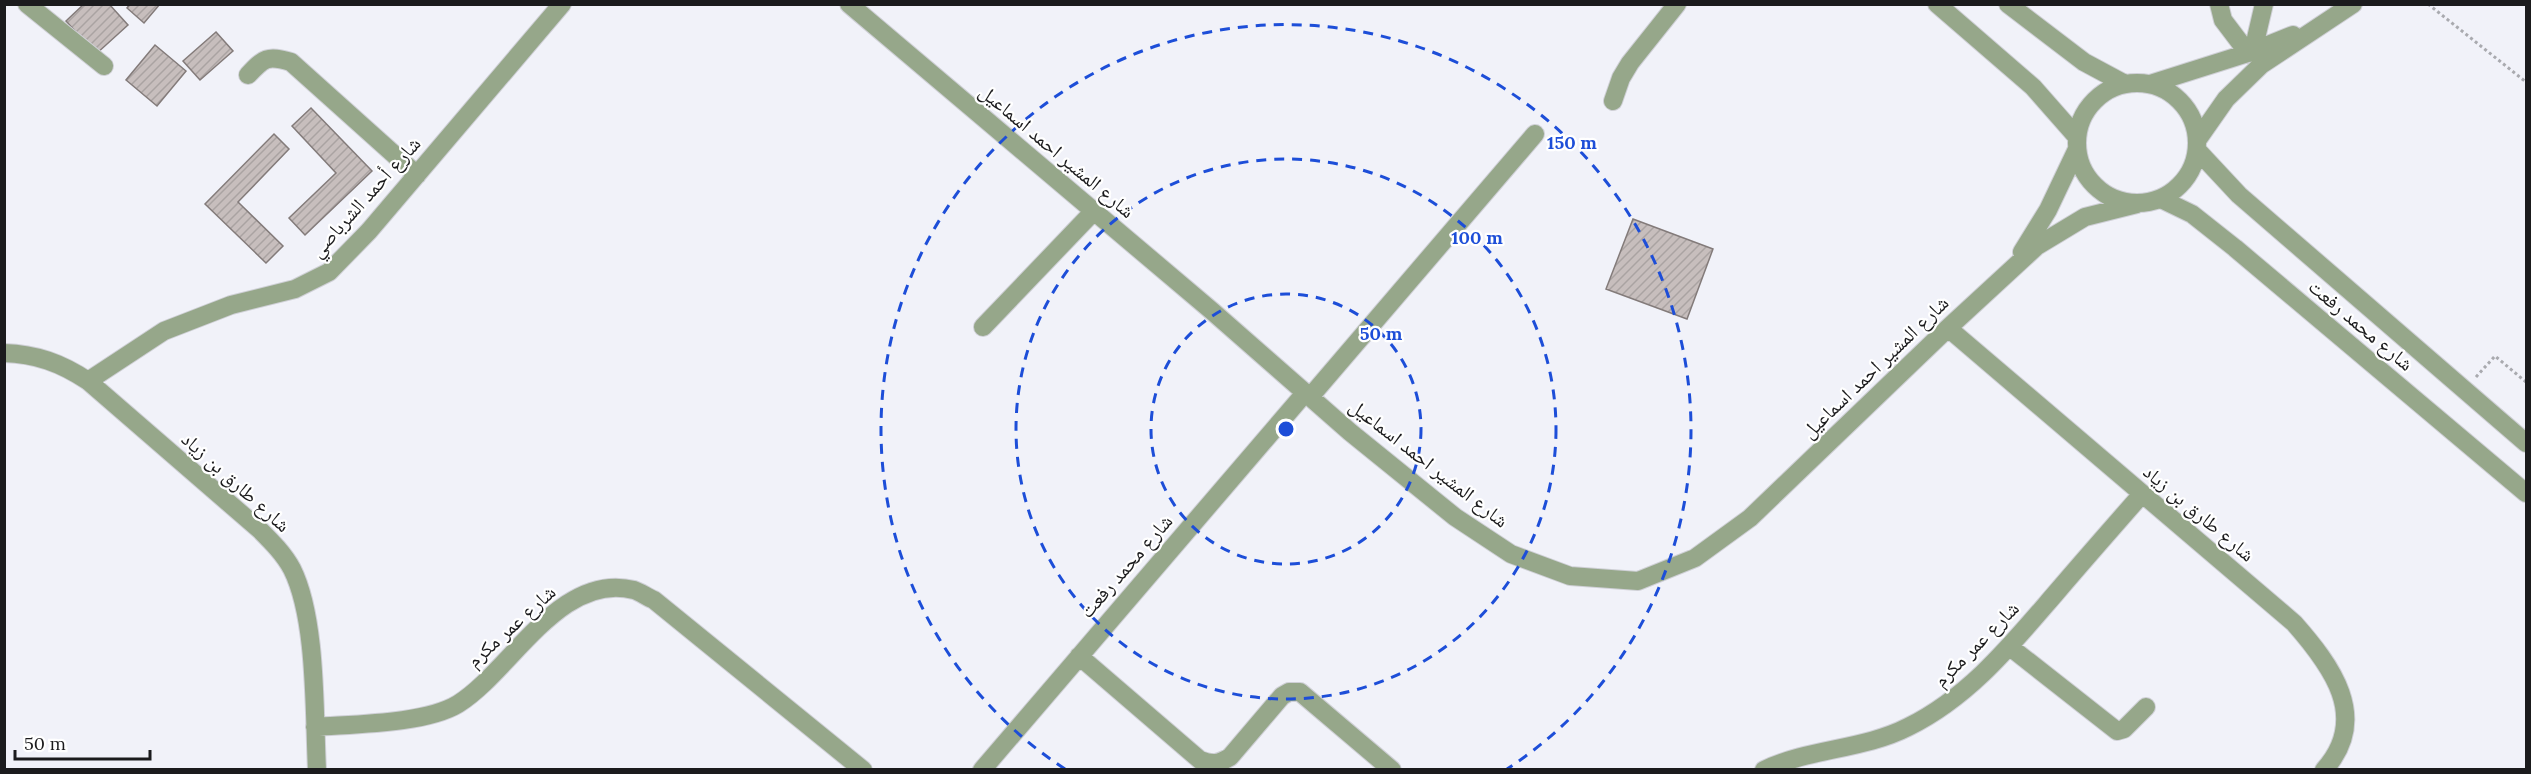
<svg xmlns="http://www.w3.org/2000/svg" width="2531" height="774" viewBox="0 0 2531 774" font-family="Lora,'Noto Naskh Arabic',serif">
<defs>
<pattern id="building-hatch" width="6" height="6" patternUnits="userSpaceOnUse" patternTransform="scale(1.5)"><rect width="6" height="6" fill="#c7bebd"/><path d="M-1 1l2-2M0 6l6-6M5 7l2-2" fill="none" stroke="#aaa3a2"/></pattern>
</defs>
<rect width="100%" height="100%" fill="#f1f2f9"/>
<path fill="url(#building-hatch)" stroke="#837b7a" stroke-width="1.5" d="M84,4H109L128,25L96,54L66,21Z
M130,4H160L144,23L127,8Z
M216,32L233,51L200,80L183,61Z
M155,45L186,71L157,106L126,80Z
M311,108L372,171L305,235L289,218L336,173L292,126Z
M274,134L289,149L238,202L283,246L266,263L205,204Z
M1633,219L1713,249L1687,319L1606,289Z"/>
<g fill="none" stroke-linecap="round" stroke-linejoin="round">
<g stroke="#cfd0d6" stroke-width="20">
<path id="minor" d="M27,4L104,66
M849,4L1212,311L1350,432L1455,517L1511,554L1570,576L1638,581L1695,558L1750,518L1948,328L2037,246L2085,217L2137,204
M1937,4L2033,87L2077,137
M2008,4L2084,62L2125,84
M2219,4L2223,20L2248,53
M2253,51L2264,4
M248,75C264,58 267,55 291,62L417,175
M2077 143a60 60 0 1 1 120 0a60 60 0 1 1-120 0Z
M2150,84L2248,53L2293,35
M1613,101L1621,78L1630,63L1677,4
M2198,139L2226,99L2261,65L2353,4
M2197,150L2239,195L2526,443
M2161,199L2192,214L2235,248L2526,493
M2022,252L2048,210L2077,149
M983,327L1094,211
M1948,328L2294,623C2331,665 2371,718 2324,770
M4,353C36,354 61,363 88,381L260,530C272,542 284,554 292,569C317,619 314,713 317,770
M88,381L164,331L231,305L295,289L329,272L369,231L562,4
M1310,397L1535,134
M2010,647L2117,731L2124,729L2146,707
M1079,656L1200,760C1213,765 1218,764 1230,757L1282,696L1289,692H1300L1392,770
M315,727C353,724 425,724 458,704C511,671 560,571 634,590C640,592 647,597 654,600L863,770
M982,770L1305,393
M1764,770C1810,748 1863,750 1908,727C1969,697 2011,645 2055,594C2084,560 2113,527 2142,494"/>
</g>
<path stroke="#a9aaaf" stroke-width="3" stroke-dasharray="3 3" stroke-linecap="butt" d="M2428,4L2526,82
M2476,377L2495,356L2526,382"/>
<use href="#minor" stroke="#96a78a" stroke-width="18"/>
</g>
<g fill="none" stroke="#1d4ed8" stroke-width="3" stroke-dasharray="10 8">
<circle cx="1286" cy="429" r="135"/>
<circle cx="1286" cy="429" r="270"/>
<path d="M1065 769A405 405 0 1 1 1507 769"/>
</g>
<g text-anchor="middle" stroke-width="4.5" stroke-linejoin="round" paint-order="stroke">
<g font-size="20" fill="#1b1b1d" stroke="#fff">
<text transform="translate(1057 151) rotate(40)" y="7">شارع المشير احمد اسماعيل</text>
<text transform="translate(365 197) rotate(-48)" y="7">شارع أحمد الشرباصي</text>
<text transform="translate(2361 325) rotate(40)" y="7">شارع محمد رفعت</text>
<text transform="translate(1875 367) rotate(-44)" y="7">شارع المشير احمد اسماعيل</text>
<text transform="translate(1429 463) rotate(38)" y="7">شارع المشير احمد اسماعيل</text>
<text transform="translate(236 482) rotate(42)" y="7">شارع طارق بن زياد</text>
<text transform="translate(2199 513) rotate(40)" y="7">شارع طارق بن زياد</text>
<text transform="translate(1126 566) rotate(-49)" y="7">شارع محمد رفعت</text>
<text transform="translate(511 626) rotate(-42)" y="7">شارع عمر مكرم</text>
<text transform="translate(1976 644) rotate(-45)" y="7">شارع عمر مكرم</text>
</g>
</g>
<circle cx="1286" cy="429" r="9" fill="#1d4ed8" stroke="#fff" stroke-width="3"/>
<g font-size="18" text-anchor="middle" font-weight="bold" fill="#1d4ed8" stroke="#fff" stroke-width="4.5" stroke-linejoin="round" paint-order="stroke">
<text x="1572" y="149">150 m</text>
<text x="1477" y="244">100 m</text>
<text x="1381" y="340">50 m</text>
</g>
<rect width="2531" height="774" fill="none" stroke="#1b1b1d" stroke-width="12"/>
<path d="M15 750v9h135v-9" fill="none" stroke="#1b1b1d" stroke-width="3"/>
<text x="24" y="750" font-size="18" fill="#1b1b1d" stroke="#ffffff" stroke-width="4.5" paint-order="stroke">50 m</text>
</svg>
